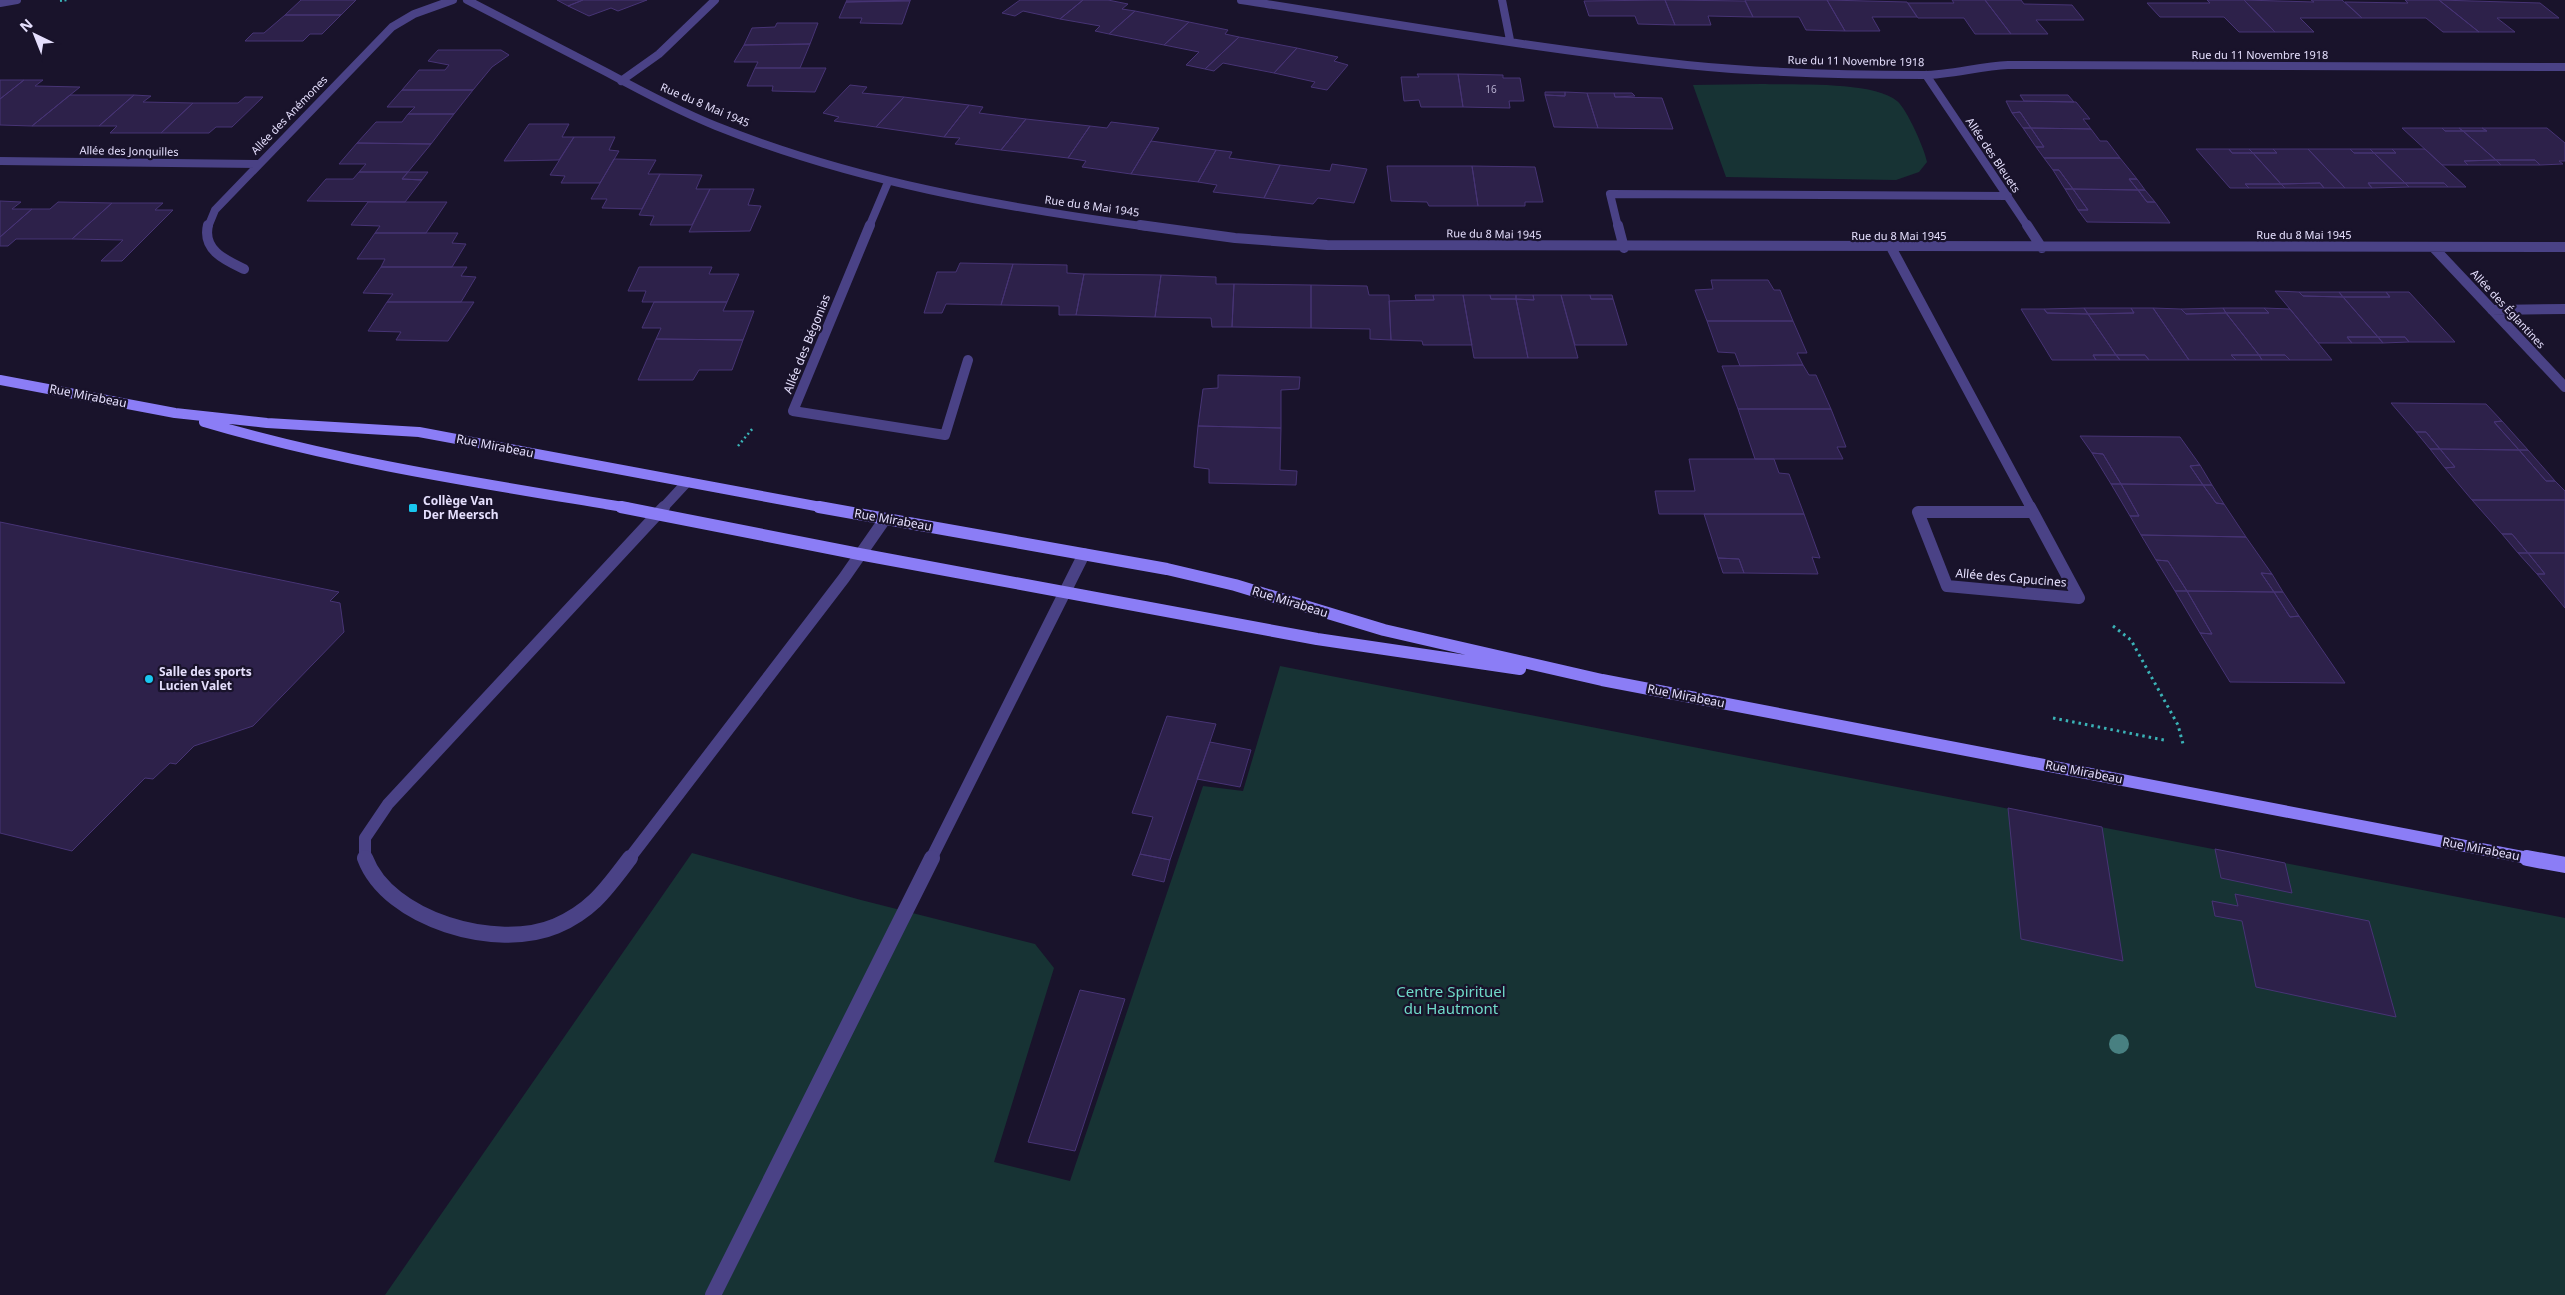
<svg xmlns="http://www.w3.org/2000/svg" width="2565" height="1295" viewBox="0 0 2565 1295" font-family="'Noto Sans',sans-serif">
<rect width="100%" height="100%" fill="#19132b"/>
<path fill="#173334" d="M1761,84C1793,85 1874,81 1897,101C1907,109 1925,150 1927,162L1919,172L1896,180L1726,177L1693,85Z
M1280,666L2565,918V1295H385L692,853L861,900L1035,944L1054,968L994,1162L1070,1181L1203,786L1243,791Z"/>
<path fill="#2d214a" stroke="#473475" d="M301,0H356L341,15H285Z
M557,0H583L568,6Z
M583,0H647L618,11L611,8L589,16L568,6Z
M847,0H911L846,2Z
M1020,0H1083L1060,19L1023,11L1015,16L1002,13Z
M1083,0H1108L1128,4L1122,9L1135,11L1109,34L1095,31L1100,26L1060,19Z
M1665,0L1745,1L1753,17L1708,16L1711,25H1675Z
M1665,0L1675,25L1638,24L1635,16H1589L1584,1Z
M1745,0H1827L1845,31L1806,30L1799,17H1753Z
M1827,0L1907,2L1917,17H1872L1880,31H1845Z
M1952,0H1985L2011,34H1975L1964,18H1918L1908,3H1954Z
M1985,0H2021L2024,4L2072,5L2084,20H2036L2048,34H2011Z
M2207,0H2244L2275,32H2239L2224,17H2160L2147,3H2210Z
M2244,0L2314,2L2311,0H2342L2362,18H2300L2314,32H2275Z
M2405,0H2439L2479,32H2443L2426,18H2362L2345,2L2408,3Z
M2439,0L2540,3L2559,18H2497L2515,32H2479Z
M910,1L902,24L860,23L862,18H839L846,2Z
M1135,11L1189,22L1164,45L1109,34Z
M285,15H341L322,34H310L303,41H245L253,33H264Z
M1189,22L1228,30L1225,34L1239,37L1205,69L1186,65L1199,52L1164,45Z
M777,23H818L810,44L744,45L752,28L775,27Z
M1239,37L1297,48L1274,73L1223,63L1214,71L1205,69Z
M810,44L800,68H755L758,62H734L744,45Z
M1297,48L1338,57L1334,61L1348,65L1327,90L1311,87L1315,82L1274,73Z
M438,50H501L509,55L492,67L473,90H402L419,70H445L449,65L428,61Z
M755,68H826L815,92L772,91L773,86H747Z
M1417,74H1458L1463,107H1421L1419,100L1404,101L1401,77H1419Z
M1458,74L1503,75V78H1520L1524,101H1509L1510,108L1463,107Z
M0,80H24L0,99Z
M24,80H43L35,86L80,87L32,126L0,125V99Z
M850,85L867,87L862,93L904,97L876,127L834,121L839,117L823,113Z
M402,90H473L454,114H408L415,107H387Z
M1545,92H1565V96L1545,95Z
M1565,92L1587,93L1598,128L1554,127L1545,95L1565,96Z
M1587,93H1614L1615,97L1662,98L1673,129L1598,128Z
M1614,93H1632L1635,96L1615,97Z
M70,95H134L99,126H32Z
M134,95L151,96L143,102L193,103L161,133H110L117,126H99Z
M2020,95H2068L2074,102L2024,101Z
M245,97H263L232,127H216L209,133H161L193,103H238Z
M904,97L969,105L944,137L876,127Z
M2006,101L2076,102L2090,119H2083L2091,129L2031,128L2020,112L2012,113Z
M969,105L983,107L979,113L1026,119L1001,150L955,144L960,138L944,137Z
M2020,112L2031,128H2023L2012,113Z
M408,114H454L431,144L357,143L376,122H402Z
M1026,119L1090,126L1068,158L1001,150Z
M1111,122L1159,128L1131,174L1082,167L1086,161L1068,158L1090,126L1107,128Z
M529,124H569L562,137H574L559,160L504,161Z
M2023,128H2031L2044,147H2036Z
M2031,128L2091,129L2100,141H2107L2120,158H2044L2036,147H2044Z
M2402,128H2442L2445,131H2463L2496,160L2464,161L2468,165H2442Z
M2442,128H2459L2463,131H2445Z
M2459,128H2482L2487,131H2463Z
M2482,128H2547L2565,143V161H2559L2563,164L2540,165L2535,160H2496L2463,131H2487Z
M574,137H615L609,150L619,151L600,183H561L565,176L550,175Z
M1151,141L1216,150L1198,182L1131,174Z
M357,143L431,144L408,172H359L366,164H339Z
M2196,149H2229L2232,153H2253L2281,184H2245L2249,188H2230Z
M2229,149H2249L2253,153H2232Z
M2249,149H2273L2277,153H2253Z
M2273,149H2308L2345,188H2324L2320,183L2281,184L2253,153H2277Z
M2308,149H2350L2354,153H2374L2405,183H2368L2372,188H2345Z
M2350,149H2370L2374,153H2354Z
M2370,149H2392L2396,153H2374Z
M2392,149H2425L2466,187H2448L2444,183H2405L2374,153H2396Z
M1216,150L1232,152L1229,158L1280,165L1264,198L1213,192L1217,185L1198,182Z
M2044,158H2120L2137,179H2129L2138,190L2073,189L2059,170H2053Z
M614,159L656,160L648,174H660L642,209L602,208L607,199H591Z
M2496,160H2535L2540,165H2501Z
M2496,160L2501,165H2468L2464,161Z
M1332,164L1367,169L1354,203L1318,198L1313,204L1264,198L1280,165L1330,171Z
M1387,166H1472L1478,206H1429L1427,202L1391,201Z
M1472,166L1535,167L1543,202H1525V206H1478Z
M2053,170H2059L2073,189H2065Z
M359,172H408L402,179L422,180L405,202L307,201L326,179H353Z
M408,172H428L422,180L402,179Z
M660,174L702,175L696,189H710L692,225H650L654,216L639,215Z
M2129,179H2137L2145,190H2138Z
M2320,183L2324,188H2285L2281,184Z
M2368,183H2405L2409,187L2372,188Z
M2405,183H2444L2448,187H2409Z
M2245,184H2281L2285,188H2249Z
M710,189H754L748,205L761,206L750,231L689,232Z
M2065,189H2073L2088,210H2078Z
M2073,189L2138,190L2147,202H2155L2170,223L2087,222L2078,210H2088Z
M2138,190H2145L2155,202H2147Z
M0,201L21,202L12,209H32L0,237Z
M58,202L112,203L72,239H16L8,246H0V237L32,209H50Z
M368,202H447L426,233H375L380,226L351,225Z
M112,203H163L155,210H173L122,261H101L123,240L72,239Z
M375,233H458L452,243L466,244L452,267H381L385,259H357Z
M960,263L1013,264L1001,305L946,304L942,313H924L937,272H956Z
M1013,264L1067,265V273L1084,274L1076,315H1059V306L1001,305Z
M381,267H467L461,276L476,277L461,302H387L393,294L363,293Z
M639,267H712L709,274H739L727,302H642L646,291H628Z
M1084,274L1161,275L1155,317L1076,315Z
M1161,275L1216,277V284H1234L1232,327H1212L1211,318L1155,317Z
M1711,280H1768L1774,290H1780L1793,321H1707L1695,290L1713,289Z
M1234,284L1311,285V328L1232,327Z
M1311,285L1367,286L1369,295H1389L1391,340L1370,339V329L1311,328Z
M2275,291L2299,292L2303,296L2343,297L2378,337H2347L2352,343H2318Z
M2299,292H2339L2343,297L2303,296Z
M2339,292H2386L2390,297H2343Z
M2386,292H2409L2455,342H2409L2405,337H2378L2343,297H2390Z
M1415,295H1433L1434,300H1416Z
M1433,295H1463L1472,345H1423L1422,341L1391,340L1389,301L1434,300Z
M1463,295H1490L1491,299H1516L1528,358H1474Z
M1490,295H1516V299H1491Z
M1516,295H1533L1534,300L1516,299Z
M1533,295H1561L1578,358H1528L1516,299L1534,300Z
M1561,295H1590L1591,299H1613L1627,345H1575Z
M1590,295H1612L1613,299H1591Z
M387,302H474L448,341L396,340L401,332L368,331Z
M654,302H727L723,311H754L743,340L656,339L661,328H642Z
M2084,308L2088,314L2047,313L2044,309Z
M2084,308H2131L2134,313L2088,314Z
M2131,308H2153L2189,360H2149L2145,355H2116L2088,314L2134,313Z
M2153,308L2181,309L2186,314L2226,313L2259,355H2231L2236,360H2189Z
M2223,308H2264L2269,313H2226Z
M2223,308L2226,313L2186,314L2181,309Z
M2264,308L2290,309L2332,360H2290L2285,355H2259L2226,313H2269Z
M2021,309H2044L2047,313L2088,314L2116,355H2093L2096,360H2052Z
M1707,321H1793L1807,353H1797L1803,365L1740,366L1735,353L1718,352Z
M2347,337H2378L2383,343H2352Z
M2378,337H2405L2409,342L2383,343Z
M656,339L743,340L732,370H699L693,380H638Z
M2093,355H2116L2120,360H2096Z
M2116,355H2145L2149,360H2120Z
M2231,355H2259L2262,360H2236Z
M2259,355H2285L2290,360H2262Z
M1803,365L1809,375H1816L1831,409H1738L1722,366Z
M1218,375L1300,377L1299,389L1281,390V428L1198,426L1203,389L1218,388Z
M2391,403L2486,404L2502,421L2494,422L2519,450L2440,449L2426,432H2416Z
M1738,409H1831L1846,447H1837L1843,459H1755Z
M2502,421L2528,450H2519L2494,422Z
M1198,426L1281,428L1280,470L1297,471L1296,485L1209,483V469L1194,467Z
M2416,432H2426L2440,449H2430Z
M2080,436L2180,437L2200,465L2190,466L2203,485L2121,484L2103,454L2092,453Z
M2430,449H2440L2455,467L2445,468Z
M2440,449L2519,450L2546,481H2555L2565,491V500H2472L2445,468L2455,467Z
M2519,450H2528L2555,481H2546Z
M2092,453L2103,454L2121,484H2111Z
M1689,459H1774L1779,473L1789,474L1804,514H1659L1655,491H1695Z
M2200,465L2212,485H2203L2190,466Z
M2111,484H2121L2139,516H2130Z
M2121,484L2203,485L2216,503L2224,504L2246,537L2141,535L2130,516H2139Z
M2203,485H2212L2224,504L2216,503Z
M2472,500H2565V553H2528L2512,534H2502Z
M1704,514H1804L1820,558L1812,557L1818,574L1744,573L1739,559L1718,558Z
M0,522L339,592L330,601L340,603L344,632L253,726L194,746L176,764L170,763L153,779L145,778L72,851L0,833Z
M2502,534H2512L2528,553H2518Z
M2141,535L2246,537L2272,574L2261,573L2274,592L2187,591L2168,561L2156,560Z
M2518,553H2528L2545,574H2537Z
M2528,553H2565V608L2537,574H2545Z
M1718,558L1739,559L1744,573H1723Z
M2156,560L2168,561L2187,591H2175Z
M2261,573L2272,574L2283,592H2274Z
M2175,591H2187L2212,634L2200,633Z
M2187,591L2274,592L2290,617L2299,616L2345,683L2230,682L2200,633L2212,634Z
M2274,592H2283L2299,616L2290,617Z
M1167,716L1216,724L1170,860L1140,854L1153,817L1132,813Z
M1210,742L1251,750L1240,787L1197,779Z
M2008,808L2102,827L2123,961L2021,939Z
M2215,849L2285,863L2292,893L2221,878Z
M1140,854L1170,860L1164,882L1132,875Z
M2235,894L2369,921L2396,1017L2256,987L2242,921L2215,916L2212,901L2238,906Z
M1080,990L1125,999L1075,1151L1028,1142Z"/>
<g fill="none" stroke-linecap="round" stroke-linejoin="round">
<path stroke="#3ab2b6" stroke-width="2" stroke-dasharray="2 2.5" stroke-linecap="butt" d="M60,1L68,0"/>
<path stroke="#3ab2b6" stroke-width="2.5" stroke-dasharray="2 3" stroke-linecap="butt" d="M738,446L753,428"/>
<path stroke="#3ab2b6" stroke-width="3" stroke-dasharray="2.5 4" stroke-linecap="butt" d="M2113,626L2131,640L2178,725L2183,744
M2053,718L2164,740"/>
<path stroke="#4a4286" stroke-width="10" d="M663,508L687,482"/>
<path stroke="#4a4286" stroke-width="12" d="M365,859V838L388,804L664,507
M629,859L844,578L885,519"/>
<path stroke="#4a4286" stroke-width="16" d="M365,858C388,920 497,951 556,926C593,910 607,888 630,858"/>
<path stroke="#4a4286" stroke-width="8" d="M467,0C514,24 561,49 608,73C643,92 679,111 716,126C856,182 1001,207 1149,227
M1241,0C1389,23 1538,49 1687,65C1765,73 1845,75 1923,75C1951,75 1980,66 2008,65L2565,67
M1502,0L1510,40
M0,3L17,0
M1926,75L2028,227
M621,81L659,54L715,0
M0,161L258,164
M208,227L215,210L392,27L414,14L453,0
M869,227L888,182
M1618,227L1610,194L2008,196"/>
<path stroke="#4a4286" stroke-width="10" d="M208,225C202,250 225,260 244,269
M870,225L793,411L945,435L968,360
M1140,225L1235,238L1327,245L2565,247
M1618,225L1624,248
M2027,225L2042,248
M2433,247L2565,387
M1892,249L2031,508
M2492,310L2565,309"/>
<path stroke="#4a4286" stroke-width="12" d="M2030,507L2079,598L1947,586L1918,512H2032
M931,859L1084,554"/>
<path stroke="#4a4286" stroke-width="16" d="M713,1295L932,858"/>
<path stroke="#8b7df6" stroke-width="10" d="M0,380L175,413L267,423L419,432L826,508
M204,422C342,463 486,484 629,508"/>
<path stroke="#8b7df6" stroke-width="12" d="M621,507L859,554L1317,639L1520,669
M819,507L1167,569L1235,585L1384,630L1602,680L2533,859"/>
<path stroke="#8b7df6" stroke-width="16" d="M2527,858L2565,865"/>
</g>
<circle fill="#488081" cx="2119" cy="1044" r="10"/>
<g fill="#19c7ef" stroke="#19132b" stroke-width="2">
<rect x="408" y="503" width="10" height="10" rx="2.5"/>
<circle cx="149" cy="679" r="5"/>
</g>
<g text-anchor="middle" stroke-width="4.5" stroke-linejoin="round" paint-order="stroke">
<g font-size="10" fill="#b7b0d0">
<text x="1491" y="93">16</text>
</g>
<g font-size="11" fill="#e5dffd" stroke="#19132b">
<text x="2260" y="59">Rue du 11 Novembre 1918</text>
<text transform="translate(1856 61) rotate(1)" y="4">Rue du 11 Novembre 1918</text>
<text transform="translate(705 105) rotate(23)" y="4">Rue du 8 Mai 1945</text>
<text transform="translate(289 115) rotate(-46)" y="4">Allée des Anémones</text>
<text transform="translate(129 151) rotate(1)" y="4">Allée des Jonquilles</text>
<text transform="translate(1993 155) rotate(56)" y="4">Allée des Bleuets</text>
<text transform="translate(1092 206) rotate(8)" y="4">Rue du 8 Mai 1945</text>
<text transform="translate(1494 234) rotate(1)" y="4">Rue du 8 Mai 1945</text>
<text x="2304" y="239">Rue du 8 Mai 1945</text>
<text x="1899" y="240">Rue du 8 Mai 1945</text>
<text transform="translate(2508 309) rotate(47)" y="4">Allée des Églantines</text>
</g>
<g font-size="12" fill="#e5dffd" stroke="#19132b">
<text transform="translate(807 344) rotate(-68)" y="4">Allée des Bégonias</text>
<text transform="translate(88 396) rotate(11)" y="4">Rue Mirabeau</text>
<text transform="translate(495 446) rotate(11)" y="4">Rue Mirabeau</text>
<text transform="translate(893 520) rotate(10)" y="4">Rue Mirabeau</text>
<text transform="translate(2011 578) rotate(5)" y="4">Allée des Capucines</text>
<text transform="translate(1290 602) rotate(17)" y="4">Rue Mirabeau</text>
<text transform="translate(1686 696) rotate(11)" y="4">Rue Mirabeau</text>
<text transform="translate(2084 772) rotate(11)" y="4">Rue Mirabeau</text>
<text transform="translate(2481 849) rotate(11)" y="4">Rue Mirabeau</text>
</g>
<g font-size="12" font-weight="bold" fill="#e5dffd" stroke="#19132b" text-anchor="start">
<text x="423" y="505">Collège Van<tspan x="423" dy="14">Der Meersch</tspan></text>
<text x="159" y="676">Salle des sports<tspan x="159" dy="14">Lucien Valet</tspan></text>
</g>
<g font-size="15" fill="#6fd9c8" stroke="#19132b">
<text x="1451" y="997">Centre Spirituel<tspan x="1451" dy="17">du Hautmont</tspan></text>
</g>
</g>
<g transform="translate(35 35) rotate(317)" stroke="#19132b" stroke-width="4" paint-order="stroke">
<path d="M0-4L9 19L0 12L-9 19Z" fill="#e5dffd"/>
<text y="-8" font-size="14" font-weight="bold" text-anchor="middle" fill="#e5dffd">N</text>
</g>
</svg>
